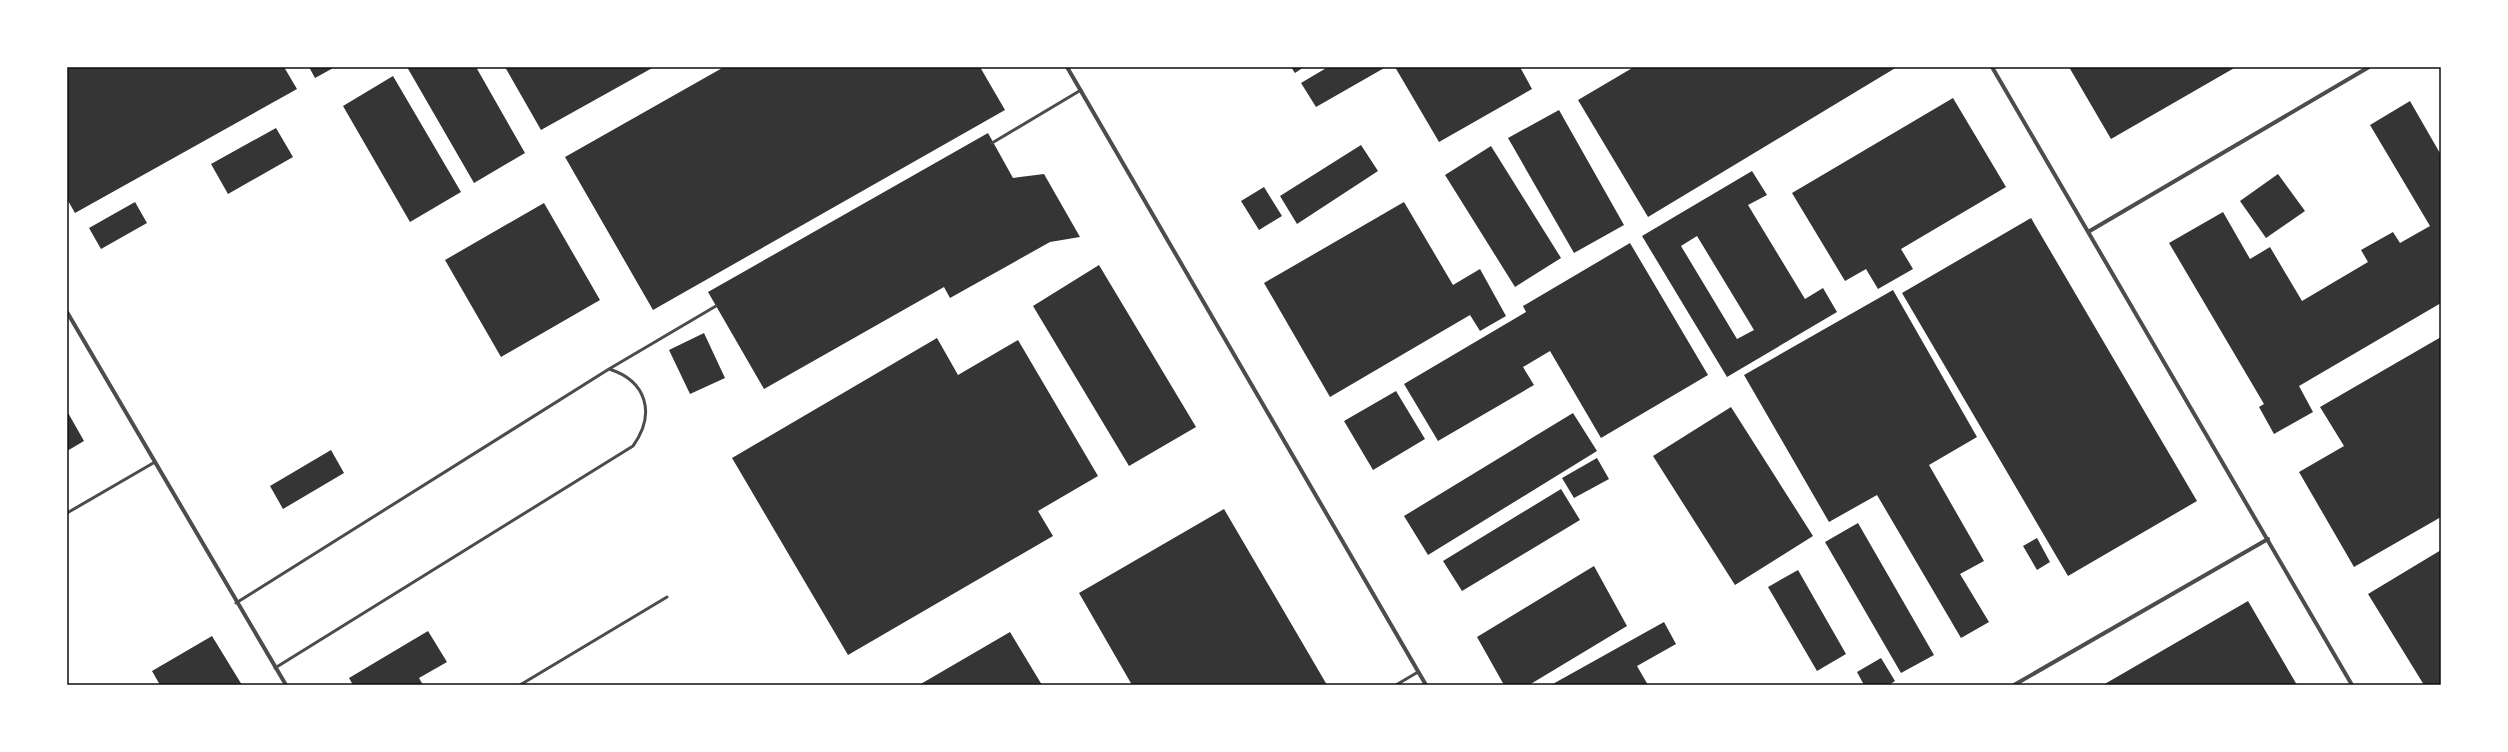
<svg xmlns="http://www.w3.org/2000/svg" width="2508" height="752" viewBox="0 0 2508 752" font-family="'Open Sans',sans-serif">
<rect width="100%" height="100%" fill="#fff"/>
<path fill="#353535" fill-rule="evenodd" d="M284,67L297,89L75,213L67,199V68Z
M309,67H335L315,78Z
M407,67H476L525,153L474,183Z
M505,67H654L541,130Z
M724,67H980L1005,110L653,310L565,157Z
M1291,67H1304L1295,73Z
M1328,67H1386L1316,107L1301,83Z
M1395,67H1520L1532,89L1439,142Z
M1634,67H1897L1648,217L1578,100Z
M2069,67H2236L2111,139Z
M393,76L461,192L410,222L343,106Z
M1953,98L2006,187L1901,249L1913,269L1878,289L1866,269L1845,281L1792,193Z
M2410,101L2441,155V303L2299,386L2313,412L2274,434L2259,407L2264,404L2169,243L2223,212L2250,259L2270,247L2302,301L2368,262L2361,250L2393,232L2400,243L2430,226L2370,125Z
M1559,110L1624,225L1574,253L1508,138Z
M276,128L293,157L228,194L211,164Z
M988,133L1013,178L1044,174L1080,237L1050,242L950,298L944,287L764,389L708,292Z
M1361,145L1378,171L1297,224L1280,196Z
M1491,146L1561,258L1515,287L1445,175Z
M1752,171L1767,195L1748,205L1805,299L1823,288L1837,312L1727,377L1642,236ZM1697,236L1754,330L1737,339L1681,246Z
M2278,174L2305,211L2266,238L2240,201Z
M1264,187L1282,216L1259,230L1241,201Z
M135,202L147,223L101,249L89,228Z
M1404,202L1453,285L1480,269L1506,316L1480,331L1470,315L1330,397L1264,283Z
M544,203L600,300L501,357L445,260Z
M2031,218L2197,501L2068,576L1902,293Z
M1630,243L1708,375L1601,438L1550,351L1523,367L1534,385L1438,441L1404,384L1526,312L1523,306Z
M1099,265L1196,427L1129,466L1033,306Z
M1893,290L1977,437L1929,465L1984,561L1960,574L1989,622L1961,638L1877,495L1829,522L1744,375Z
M704,333L725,378L690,394L669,350Z
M2441,337V517L2354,567L2299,472L2344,446L2320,407Z
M937,338L958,375L1018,340L1098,476L1038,511L1053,536L848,655L732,458Z
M1396,391L1425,439L1373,470L1344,421Z
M1731,407L1813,536L1735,585L1653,456Z
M67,411L84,441L67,451Z
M1573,413L1597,451L1428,555L1404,516Z
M331,450L344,473L283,509L270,486Z
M1597,458L1609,479L1574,498L1562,478Z
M1561,489L1580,520L1462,591L1443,561Z
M1224,509L1327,685H1132L1079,593Z
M1858,523L1934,655L1901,673L1825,542Z
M2037,538L2050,562L2037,570L2023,546Z
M2441,550V685H2424L2368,594Z
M1594,566L1627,626L1529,685H1504L1477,637Z
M1798,570L1846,654L1817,671L1768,587Z
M2248,601L2297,685H2103Z
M1664,622L1676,644L1637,666L1648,685H1551Z
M428,631L447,662L419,678L423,685H353L349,678Z
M1010,632L1042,685H919Z
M212,636L242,685H160L152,671Z
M1881,658L1895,681L1889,685H1864L1857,672Z"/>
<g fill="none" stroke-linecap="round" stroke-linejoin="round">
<path stroke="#4c4c4c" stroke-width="3" d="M992,143L1081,90
M67,513L155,462
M236,603L609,369L716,306
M275,668L633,446C656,414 647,381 609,369
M520,685L667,597
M1396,685L1418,672"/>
<path stroke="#4c4c4c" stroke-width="4" d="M1067,67L1426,685
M1992,67L2352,685
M2088,232L2369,67
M67,312L286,685
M2014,685L2268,539"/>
</g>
<rect width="2508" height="752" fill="none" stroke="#ffffff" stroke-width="136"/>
<rect x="68" y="68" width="2372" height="616" fill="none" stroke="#111" stroke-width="1.5"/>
</svg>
